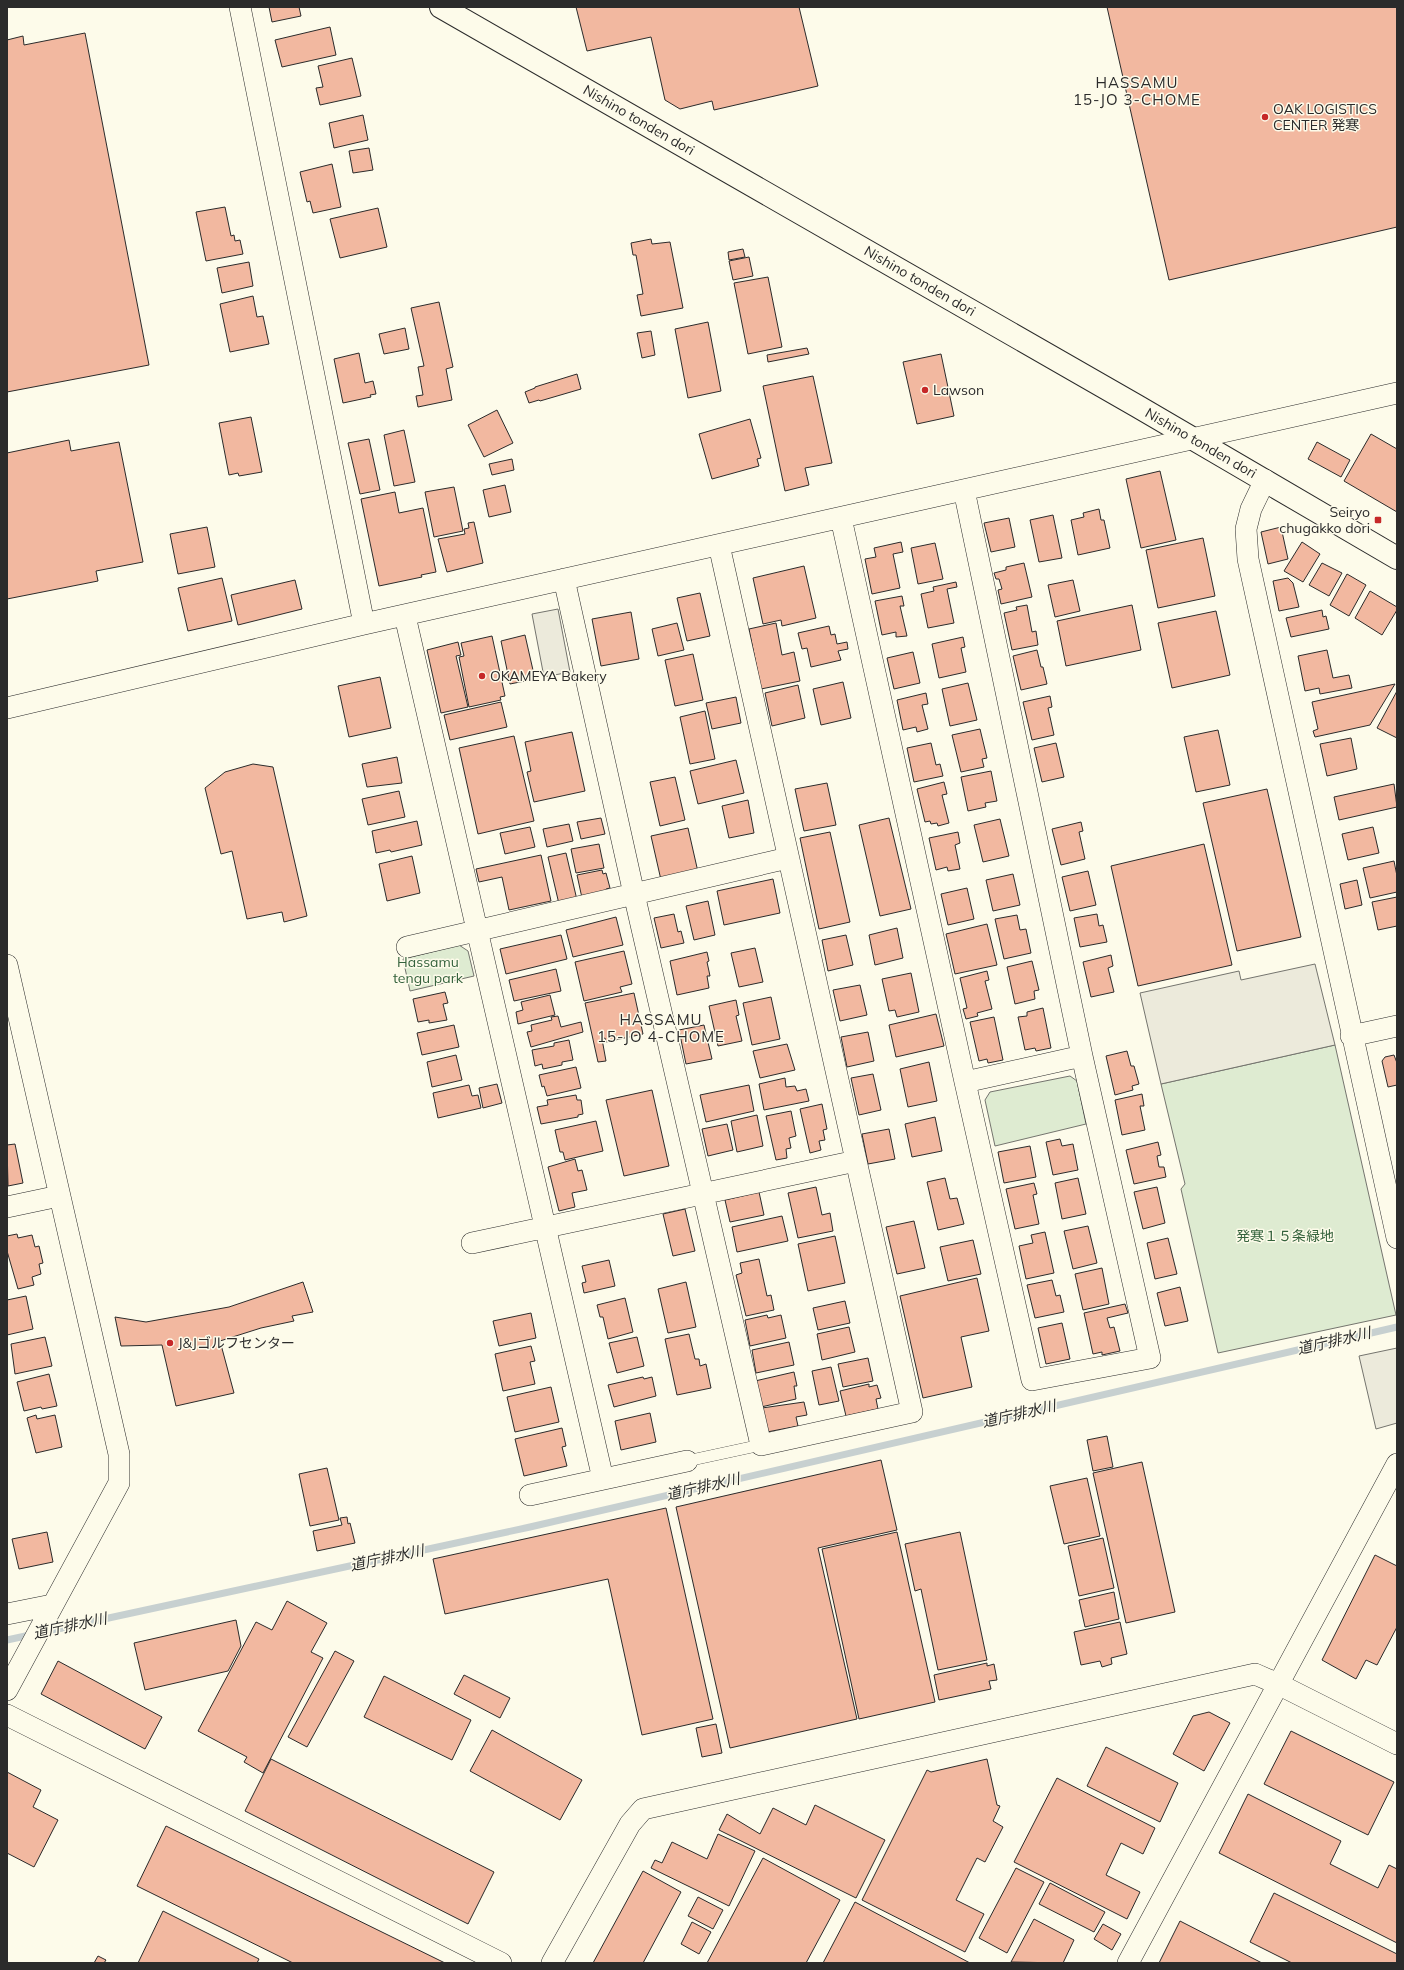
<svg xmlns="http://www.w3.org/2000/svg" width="1404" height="1970" viewBox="0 0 1404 1970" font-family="Mulish,'Noto Sans JP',sans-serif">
<rect width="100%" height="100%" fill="#fdfbea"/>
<path fill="#deebd1" stroke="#74746e" d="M459,945L468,951L474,976L410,991L403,959Z
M1335,1045L1396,1315L1218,1353L1181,1189L1185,1184L1161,1084Z
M1070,1076L1077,1081L1086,1124L995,1146L985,1100L990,1092Z"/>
<path fill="#eceadb" stroke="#74746e" d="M558,609L570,672L544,677L532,614Z
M1315,964L1335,1045L1161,1084L1140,993L1239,971L1241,980Z
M1397,1348V1423L1376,1429L1359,1356Z"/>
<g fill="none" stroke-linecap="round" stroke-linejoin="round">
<path stroke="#c7d0d0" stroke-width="7" d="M7,1640L530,1527L1397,1327"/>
</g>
<path fill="#f2b8a0" stroke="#2b2b2b" d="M269,7H299L301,16L272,22Z
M576,7H799L818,86L714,110L712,101L680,109L665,100L651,37L587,51Z
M1107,7H1397V227L1169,280Z
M330,27L336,55L282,67L275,40Z
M85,33L149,365L7,392V40L23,36L24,45Z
M352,58L361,96L320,105L316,88L323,87L318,66Z
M363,115L368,140L334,148L329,123Z
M369,148L373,170L353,173L349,151Z
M332,164L341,207L313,213L310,201L307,202L300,172Z
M225,207L231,236L234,235L235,241L240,240L243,254L206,261L196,212Z
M378,208L387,247L340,258L330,219Z
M651,239L652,244L670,242L683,308L641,316L637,295L643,294L636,255H633L631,243Z
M743,249L745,257L729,260L728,252Z
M749,257L753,276L733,280L729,261Z
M249,262L253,286L222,293L217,268Z
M768,277L782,347L748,354L734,283Z
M253,296L257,317L263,316L269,344L230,352L220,304Z
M439,302L453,367L446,369L452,400L418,407L416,396L423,395L418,367L424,366L411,308Z
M708,322L721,391L688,398L675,329Z
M405,328L409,349L384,354L379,334Z
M651,331L655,355L642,358L637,333Z
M807,348L809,354L768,362L767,355Z
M359,353L365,383L373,381L376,394L370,395L371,397L343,403L334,359Z
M941,354L954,416L917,424L903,362Z
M577,374L581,389L540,401L539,400L529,403L525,392L535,388V387Z
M813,376L832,463L805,468L809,485L785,491L763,386Z
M497,410L513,443L484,457L468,425Z
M251,417L262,472L239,476L238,473L229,475L219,423Z
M750,419L761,458L757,459L759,466L712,479L699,434Z
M404,430L415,482L394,486L384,435Z
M1371,434L1397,449V512L1344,481Z
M369,439L380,490L360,494L348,443Z
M69,440L71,451L119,442L143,562L96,571L98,581L7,599V453Z
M1317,442L1350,460L1341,477L1308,459Z
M512,459L514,470L492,475L489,464Z
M1160,471L1176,540L1141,548L1126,479Z
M505,485L511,512L489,517L483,490Z
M454,487L463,531L434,537L425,492Z
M395,492L399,513L423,508L436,572L421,575L422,577L379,586L361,499Z
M1099,509L1101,520H1104L1110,548L1078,555L1071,520L1084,517L1083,513Z
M1053,515L1062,558L1039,562L1030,520Z
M1009,518L1015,547L991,552L984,523Z
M474,522L483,563L447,572L438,539L465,534L464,529L469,528L468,523Z
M207,527L215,567L178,574L170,534Z
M1281,527L1288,559L1268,564L1261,532Z
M1203,538L1215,596L1158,608L1146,550Z
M901,542L903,552L893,554L900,588L872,594L865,559L876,557L874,548Z
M1302,542L1320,554L1303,582L1284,571Z
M935,543L943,579L918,584L911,548Z
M1024,563L1032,597L1001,604L998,590L1002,589L999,579H996L994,573L1006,570V567Z
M1322,563L1342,573L1329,596L1309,585Z
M804,566L816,618L782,626L781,620L763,624L753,578Z
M1347,574L1366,585L1349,616L1330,605Z
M222,578L232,621L188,631L178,588Z
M1288,578L1293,583L1299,607L1279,611L1273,581Z
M295,580L302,609L238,625L231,595Z
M1073,580L1080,611L1055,617L1048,585Z
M956,582L957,587L947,589L954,623L928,628L921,594L934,591L933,587Z
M1370,591L1397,607V610L1382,635L1355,618Z
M700,593L710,636L687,641L677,598Z
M902,596L904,606H900L907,636L896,637V632L882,635L875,601Z
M1027,605L1032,632L1036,631L1038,645L1012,650L1004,613L1017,610L1016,607Z
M1132,605L1141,650L1066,666L1057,621Z
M1322,610L1323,617L1326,616L1329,629L1291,637L1286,618Z
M1216,611L1230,675L1172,688L1158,623Z
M631,612L639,659L601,666L592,619Z
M677,623L684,650L658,656L652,629Z
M776,623L782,655L794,652L800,681L761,689L749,629Z
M829,626L831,635L835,634L837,644L847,642L848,649L838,651L841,660L811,667L807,648L802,649L798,633Z
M525,635L535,679L510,684L501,641Z
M492,636L505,696L500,697L501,700L469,707L459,657L464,656L461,643Z
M963,637L965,647L961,648L966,672L939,678L932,644Z
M458,642L461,655L456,656L468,707L441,713L427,650Z
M1037,650L1041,667H1043L1047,684L1021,690L1013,656Z
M1327,650L1333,678L1349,675L1352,688L1320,694L1319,688L1305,691L1298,656Z
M913,652L920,683L894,689L887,658Z
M693,654L703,700L675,706L665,660Z
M380,677L391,728L349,737L338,686Z
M843,682L851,718L821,725L813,689Z
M968,683L977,720L950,726L942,689Z
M1395,684L1370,725L1315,737L1313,731L1318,729L1312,702Z
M798,685L805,718L772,726L765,693Z
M1397,691V738L1377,728Z
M926,693L928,704L922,705L928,729L917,732L916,727L903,730L897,700Z
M1050,696L1052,707L1048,708L1054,735L1032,740L1023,702Z
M736,697L741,723L712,729L706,703Z
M501,702L507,727L450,740L444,715Z
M705,711L715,759L690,764L680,717Z
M980,729L987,758L982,759L984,767L961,772L952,735Z
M1218,730L1230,785L1196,792L1184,737Z
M572,732L585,791L534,802L527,772L531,771L525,742Z
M514,736L534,821L478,834L459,748Z
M1351,738L1357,769L1327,776L1320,744Z
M931,743L936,765L940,764L943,776L914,782L907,748Z
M1056,743L1064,777L1042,782L1034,748Z
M397,757L402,783L367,787L362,764Z
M736,760L744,793L698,804L690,771Z
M253,764L273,767L307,916L284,922L282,912L247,919L232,851L221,854L205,788L225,772Z
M991,771L997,801L985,803L986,807L968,811L961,777Z
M675,777L685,820L660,826L650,782Z
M944,782L947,794L942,795L949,823L938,826L937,823L931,824L930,821L925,822L917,789Z
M827,783L836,825L804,831L795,789Z
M1394,784L1397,807L1339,820L1334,797Z
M1267,789L1301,937L1237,951L1203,803Z
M399,791L405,817L368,825L362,799Z
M748,800L754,833L729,838L722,806Z
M601,818L605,834L581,839L577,822Z
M889,818L911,909L880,916L859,825Z
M1000,819L1009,856L983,862L974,825Z
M417,821L422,845L391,852L390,850L376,853L372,831Z
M1081,822L1083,831L1079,832L1085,859L1061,865L1052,829Z
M569,824L573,841L547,847L543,829Z
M530,827L535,847L505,854L500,833Z
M1373,827L1379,853L1348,860L1342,834Z
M688,828L698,872L661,880L651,836Z
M830,832L850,922L819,929L800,838Z
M958,832L960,843L955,845L960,869L948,871L947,867L936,870L929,838Z
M599,844L604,868L576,873L571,849Z
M1204,844L1232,965L1138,986L1111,866Z
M566,853L577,900L559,904L548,857Z
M541,855L551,901L509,910L502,877L479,882L476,869Z
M412,856L420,893L387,901L379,864Z
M1394,861L1397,876V892L1370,898L1363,868Z
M602,870L603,874L606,873L610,888L606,889L607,893L582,898L577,875Z
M1088,871L1096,905L1070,911L1062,877Z
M1013,874L1020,905L993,911L986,880Z
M773,879L780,913L724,925L717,891Z
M1357,880L1362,905L1345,909L1340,884Z
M967,888L974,919L948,925L941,894Z
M1397,897V926L1378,930L1372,902Z
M708,901L715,935L694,940L686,906Z
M674,914L678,932L681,931L684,943L661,948L654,918Z
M1097,914L1099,926L1103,925L1107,942L1080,947L1074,918Z
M1017,915L1020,930L1026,929L1031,953L1004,959L995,919Z
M616,917L623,945L573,957L566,930Z
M987,924L997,965L955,974L946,934Z
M897,928L903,958L875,965L869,935Z
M561,935L567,959L506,974L500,949Z
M846,935L853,965L828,971L822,940Z
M755,948L763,982L739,987L731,953Z
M624,951L632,984L620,987L622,992L584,1001L575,962Z
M707,952L709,961L707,962L710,976H707L709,988L677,995L670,961Z
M1111,955L1113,966L1108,968L1114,992L1091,997L1083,962Z
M1032,961L1039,990L1034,991L1035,999L1015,1004L1007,967Z
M556,969L561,991L514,1001L509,980Z
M987,971L989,980L985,981L992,1009L977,1013L978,1016L966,1019L963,1009L967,1008L960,978Z
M911,973L919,1012L897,1017L895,1010L889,1011L882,979Z
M860,985L867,1015L840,1021L833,990Z
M445,992L448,1003L443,1004L447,1020L429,1023V1020L418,1022L413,999Z
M634,993L643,1034L606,1042L605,1038L602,1039L606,1061L598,1062L585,1003Z
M550,995L555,1015L518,1024L516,1012L523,1010L521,1002Z
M771,997L780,1039L752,1045L743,1003Z
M736,1000L739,1015L736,1016L742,1041L718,1046L709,1006Z
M1043,1008L1051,1048L1036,1051L1035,1048L1025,1050L1018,1017L1027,1016V1012Z
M936,1014L944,1046L896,1057L889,1025Z
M558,1016L561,1027L581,1022L583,1032L531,1047L527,1032L532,1031L531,1025L552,1020L551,1017Z
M994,1017L1003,1060L988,1063L987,1059L979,1061L970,1022Z
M454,1025L459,1047L422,1055L417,1033Z
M704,1025L712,1059L686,1064L679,1030Z
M868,1032L874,1061L847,1067L841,1037Z
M569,1040L573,1060L562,1062V1065L543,1069L542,1064L535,1066L532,1050L554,1046V1043Z
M787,1044L795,1070L760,1078L753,1051Z
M1127,1051L1131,1066H1134L1139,1084L1132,1086L1133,1090L1115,1095L1106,1056Z
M456,1055L462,1080L432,1087L427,1062Z
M1394,1055L1397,1063V1085L1388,1087L1382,1061L1385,1057Z
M929,1062L937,1101L908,1107L900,1069Z
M576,1067L581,1088L547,1096L544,1086L542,1087L539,1075Z
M873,1074L881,1110L859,1115L851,1078Z
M785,1078L786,1087L795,1086L797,1091L806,1089L809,1101L764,1110L759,1084Z
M497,1084L502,1103L483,1108L479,1088Z
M469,1085L472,1096L478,1095L481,1108L438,1118L433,1093Z
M749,1085L754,1111L706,1122L700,1095Z
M652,1090L669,1166L624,1176L606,1100Z
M1142,1094L1144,1106H1140L1145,1130L1122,1135L1115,1100Z
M576,1095L577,1100H581L583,1114L578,1115V1117L541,1124L537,1107L548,1105L547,1100Z
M822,1104L827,1129L823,1130L825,1140L819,1141L821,1150L810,1153L800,1109Z
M791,1111L796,1136L789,1138L791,1148L786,1149L787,1158L776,1160L766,1116Z
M757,1115L763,1146L737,1152L731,1121Z
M935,1117L942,1151L912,1157L905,1124Z
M596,1121L603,1151L565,1160L563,1152H560L555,1130Z
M727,1124L733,1150L708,1156L702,1129Z
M889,1129L895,1159L868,1164L862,1134Z
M1060,1139L1062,1146L1073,1144L1078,1170L1053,1175L1046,1142Z
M1158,1142L1161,1155L1157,1156L1159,1167H1164L1166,1177L1134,1184L1126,1150Z
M15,1144L23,1183L8,1186L7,1145Z
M1030,1146L1036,1177L1004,1183L998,1152Z
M575,1159L578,1171L582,1170L587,1190L572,1193L575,1207L559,1211L548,1167Z
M945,1178L950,1199L957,1198L964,1224L938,1230L927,1182Z
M1078,1178L1086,1214L1062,1219L1055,1183Z
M1034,1183L1037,1194L1033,1195L1039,1224L1015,1229L1006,1189Z
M816,1187L822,1215L830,1213L833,1231L798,1238L788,1193Z
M1157,1187L1165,1223L1143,1229L1134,1192Z
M759,1192L764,1215L730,1222L725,1200Z
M685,1209L695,1251L673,1256L663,1214Z
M782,1216L788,1241L737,1252L732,1227Z
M914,1221L925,1268L897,1274L886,1227Z
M1088,1226L1097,1263L1073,1269L1064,1231Z
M1045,1232L1054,1273L1026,1279L1019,1246L1033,1243L1031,1235Z
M17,1234L18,1238L32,1235L35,1247L39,1246L43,1263L39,1264L41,1274L32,1277L34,1285L18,1289L7,1251V1236Z
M835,1236L845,1283L808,1291L798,1244Z
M1168,1238L1177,1274L1155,1279L1147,1243Z
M973,1240L981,1274L948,1281L940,1247Z
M759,1259L767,1296L771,1295L774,1310L746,1316L736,1275L742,1273L740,1263Z
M609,1260L615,1286L584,1293L582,1283L586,1282L582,1266Z
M1102,1268L1109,1304L1083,1310L1075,1274Z
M977,1278L989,1331L961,1337L972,1387L923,1398L900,1296Z
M1052,1280L1056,1296L1060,1295L1064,1312L1035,1318L1027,1285Z
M303,1282L313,1312L292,1316L294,1321L261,1328L220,1341L234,1393L176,1406L162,1345L121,1346L115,1317L146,1322L229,1307Z
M686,1282L696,1327L668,1333L658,1289Z
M1180,1287L1188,1321L1165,1326L1157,1293Z
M26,1296L33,1329L7,1335V1300Z
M625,1298L633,1332L608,1339L603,1317H600L597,1305Z
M845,1301L850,1323L818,1330L813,1308Z
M1125,1304L1128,1313L1107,1318L1110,1328L1114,1327L1120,1351L1102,1355V1352L1093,1354L1084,1313Z
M531,1313L536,1338L499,1346L493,1321Z
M767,1315L768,1318L781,1315L786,1338L750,1346L745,1320Z
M1062,1323L1070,1359L1046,1364L1038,1328Z
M849,1327L855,1352L822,1360L817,1334Z
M689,1334L695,1359H699L700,1366L706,1364L711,1388L677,1395L665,1339Z
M45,1337L52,1366L15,1374L11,1344Z
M637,1337L644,1366L617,1373L609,1343Z
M789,1342L794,1365L756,1373L752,1350Z
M531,1346L535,1361L530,1362L535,1384L503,1391L495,1354Z
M868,1358L873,1381L843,1387L838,1364Z
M831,1367L839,1401L819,1405L812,1371Z
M794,1372L797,1386H794L796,1399L761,1407L755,1381Z
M49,1374L57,1406L42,1409L41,1407L24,1411L17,1382Z
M643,1377L644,1379L652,1377L656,1396L614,1407L608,1385Z
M869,1384V1387L877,1385L881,1398L876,1399L878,1409L846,1416L840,1391Z
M551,1387L559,1422L515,1432L507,1397Z
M804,1402L807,1415L796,1417L798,1426L767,1432L762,1408Z
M650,1413L656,1442L621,1450L615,1421Z
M36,1415L37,1419L55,1415L62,1447L36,1453L27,1418Z
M562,1428L566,1446L562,1447L567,1466L524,1476L515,1439Z
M1107,1436L1113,1467L1093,1471L1087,1440Z
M881,1460L897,1530L818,1548L857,1719L730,1748L676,1507Z
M1142,1462L1175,1612L1126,1623L1093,1473Z
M327,1468L339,1520L310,1526L299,1474Z
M1087,1478L1100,1536L1064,1544L1050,1486Z
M666,1508L713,1719L642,1735L608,1579L445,1614L433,1559Z
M347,1517L348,1524L350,1523L355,1543L317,1551L313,1531L342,1525L340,1518Z
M47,1532L53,1562L19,1569L12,1539Z
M897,1532L935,1702L859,1719L822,1549Z
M960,1532L987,1660L938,1670L921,1589L915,1591L905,1544Z
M1103,1538L1114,1588L1079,1596L1068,1546Z
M1375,1555L1397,1566V1627L1377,1665L1366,1660L1356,1679L1322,1660Z
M1114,1592L1119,1619L1085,1627L1079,1600Z
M287,1601L327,1623L311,1652L323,1658L263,1773L244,1762L247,1757L198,1731L256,1622L272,1630Z
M236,1620L241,1646L228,1671L145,1690L134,1643Z
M1120,1622L1127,1654L1111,1658L1112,1664L1102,1667L1100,1661L1081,1665L1074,1632Z
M335,1651L354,1661L307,1747L288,1737Z
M58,1661L162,1717L145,1749L41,1694Z
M987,1663V1666L994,1664L997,1680L989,1681L991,1689L939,1700L934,1675Z
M464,1675L510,1698L500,1718L454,1694Z
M384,1676L471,1720L452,1760L364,1717Z
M1209,1712L1230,1723L1204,1771L1173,1754L1193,1716Z
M716,1724L722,1753L702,1757L696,1728Z
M492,1730L582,1780L560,1820L470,1771Z
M1291,1731L1394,1782L1368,1835L1264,1784Z
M1106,1747L1178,1783L1160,1822L1087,1786Z
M271,1759L494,1872L468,1924L245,1811Z
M987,1759L997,1805L1000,1806L993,1821L1003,1827L985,1862L977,1858L956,1900L984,1914L965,1952L862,1900L927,1770L931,1772Z
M7,1772L41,1790L33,1807L58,1820L34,1867L7,1853Z
M1057,1778L1155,1828L1143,1854L1121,1843L1106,1875L1140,1892L1127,1919L1014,1862Z
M1248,1794L1341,1841L1330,1864L1378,1888L1389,1865L1397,1869V1943L1219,1853Z
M815,1805L885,1840L856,1898L719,1830L727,1814L760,1834L773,1808L806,1825Z
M166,1826L445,1963H293L137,1886Z
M718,1834L755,1851L729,1906L651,1868L655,1860L662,1863L672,1842L707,1859Z
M763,1858L840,1900L806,1963H707Z
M1016,1868L1044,1882L1007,1953L979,1938Z
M643,1871L681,1892L643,1963H593Z
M1050,1883L1105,1912L1094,1932L1039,1904Z
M1274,1893L1397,1954V1963H1292L1250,1942Z
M698,1897L723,1910L713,1929L688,1916Z
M855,1902L970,1963H823Z
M163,1911L259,1959L257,1963H138Z
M1034,1919L1074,1940L1063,1963L1011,1962Z
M1180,1921L1262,1963H1159Z
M692,1922L711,1932L699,1954L681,1944Z
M1103,1924L1121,1934L1112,1950L1094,1939Z
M98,1956L106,1960L104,1963H94Z"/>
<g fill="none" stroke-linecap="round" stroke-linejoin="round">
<g stroke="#2b2b2b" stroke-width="12">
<path id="service" d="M687,1461L761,1445"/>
</g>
<g stroke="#2b2b2b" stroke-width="22">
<path id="minor" d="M240,7L364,624
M1265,480L1251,509L1246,529L1248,559L1397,1238
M841,518L965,1082L1032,1380L1150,1358L1082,1056L964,490
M564,579L634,894L761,1445L912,1412L719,545
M405,616L603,1479
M7,708L364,624L1397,393
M407,947L788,858
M7,965L119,1454V1483L7,1690
M1351,1036L1397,1026
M965,1082L1082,1056
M7,1207L59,1196
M472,1243L856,1161
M530,1495L687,1461
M7,1614L52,1605
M7,1715L501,1963
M552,1963L630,1824L643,1809L1255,1674L1278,1684L1397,1744
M1128,1963L1397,1464"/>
</g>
<g stroke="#2b2b2b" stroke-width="24">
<path id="tertiary" d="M441,7L1137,406L1397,558"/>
</g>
<use href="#service" stroke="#fdfbea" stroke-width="11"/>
<use href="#minor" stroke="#fdfbea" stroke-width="21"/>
<use href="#tertiary" stroke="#fdfbea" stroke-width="22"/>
</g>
<g fill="#c62828" stroke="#fdfbea" stroke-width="1.5">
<circle cx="1265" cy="117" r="4"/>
<circle cx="925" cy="390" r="4"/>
<rect x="1374" y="516" width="8" height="8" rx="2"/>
<circle cx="482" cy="676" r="4"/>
<circle cx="170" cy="1343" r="4"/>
</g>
<g text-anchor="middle" stroke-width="3" stroke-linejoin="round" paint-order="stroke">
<g font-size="14" fill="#2b2b2b" stroke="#fdfbea" text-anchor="start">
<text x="1273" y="114">OAK LOGISTICS<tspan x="1273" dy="16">CENTER 発寒</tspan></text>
<text x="933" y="395">Lawson</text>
<text x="1370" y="517" text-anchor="end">Seiryo<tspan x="1370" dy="16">chugakko dori</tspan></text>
<text x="490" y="681">OKAMEYA Bakery</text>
<text x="178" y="1348">J&amp;Jゴルフセンター</text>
</g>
<g font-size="14" fill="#2b2b2b" stroke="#fdfbea">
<text transform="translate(639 120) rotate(30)" y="5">Nishino tonden dori</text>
<text transform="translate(920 281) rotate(30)" y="5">Nishino tonden dori</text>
<text transform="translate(1201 443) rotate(30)" y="5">Nishino tonden dori</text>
</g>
<g font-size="14" fill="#34623c" stroke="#fdfbea">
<text x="428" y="967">Hassamu<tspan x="428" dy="16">tengu park</tspan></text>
<text x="1285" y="1241">発寒１５条緑地</text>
</g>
<g font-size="15" letter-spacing="1" fill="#2b2b2b" stroke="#fdfbea">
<text x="1137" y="88">HASSAMU<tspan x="1137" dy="17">15-JO 3-CHOME</tspan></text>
<text x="661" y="1025">HASSAMU<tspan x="661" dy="17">15-JO 4-CHOME</tspan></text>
</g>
<g font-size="15" font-style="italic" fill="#2b2b2b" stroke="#fdfbea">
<text transform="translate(1334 1341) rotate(-13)" y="5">道庁排水川</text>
<text transform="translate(1019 1414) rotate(-13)" y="5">道庁排水川</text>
<text transform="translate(703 1487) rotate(-13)" y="5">道庁排水川</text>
<text transform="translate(387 1558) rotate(-12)" y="5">道庁排水川</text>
<text transform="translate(70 1626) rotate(-12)" y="5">道庁排水川</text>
</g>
</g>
<rect width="1404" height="1970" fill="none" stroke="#2b2b2b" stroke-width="16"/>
</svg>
